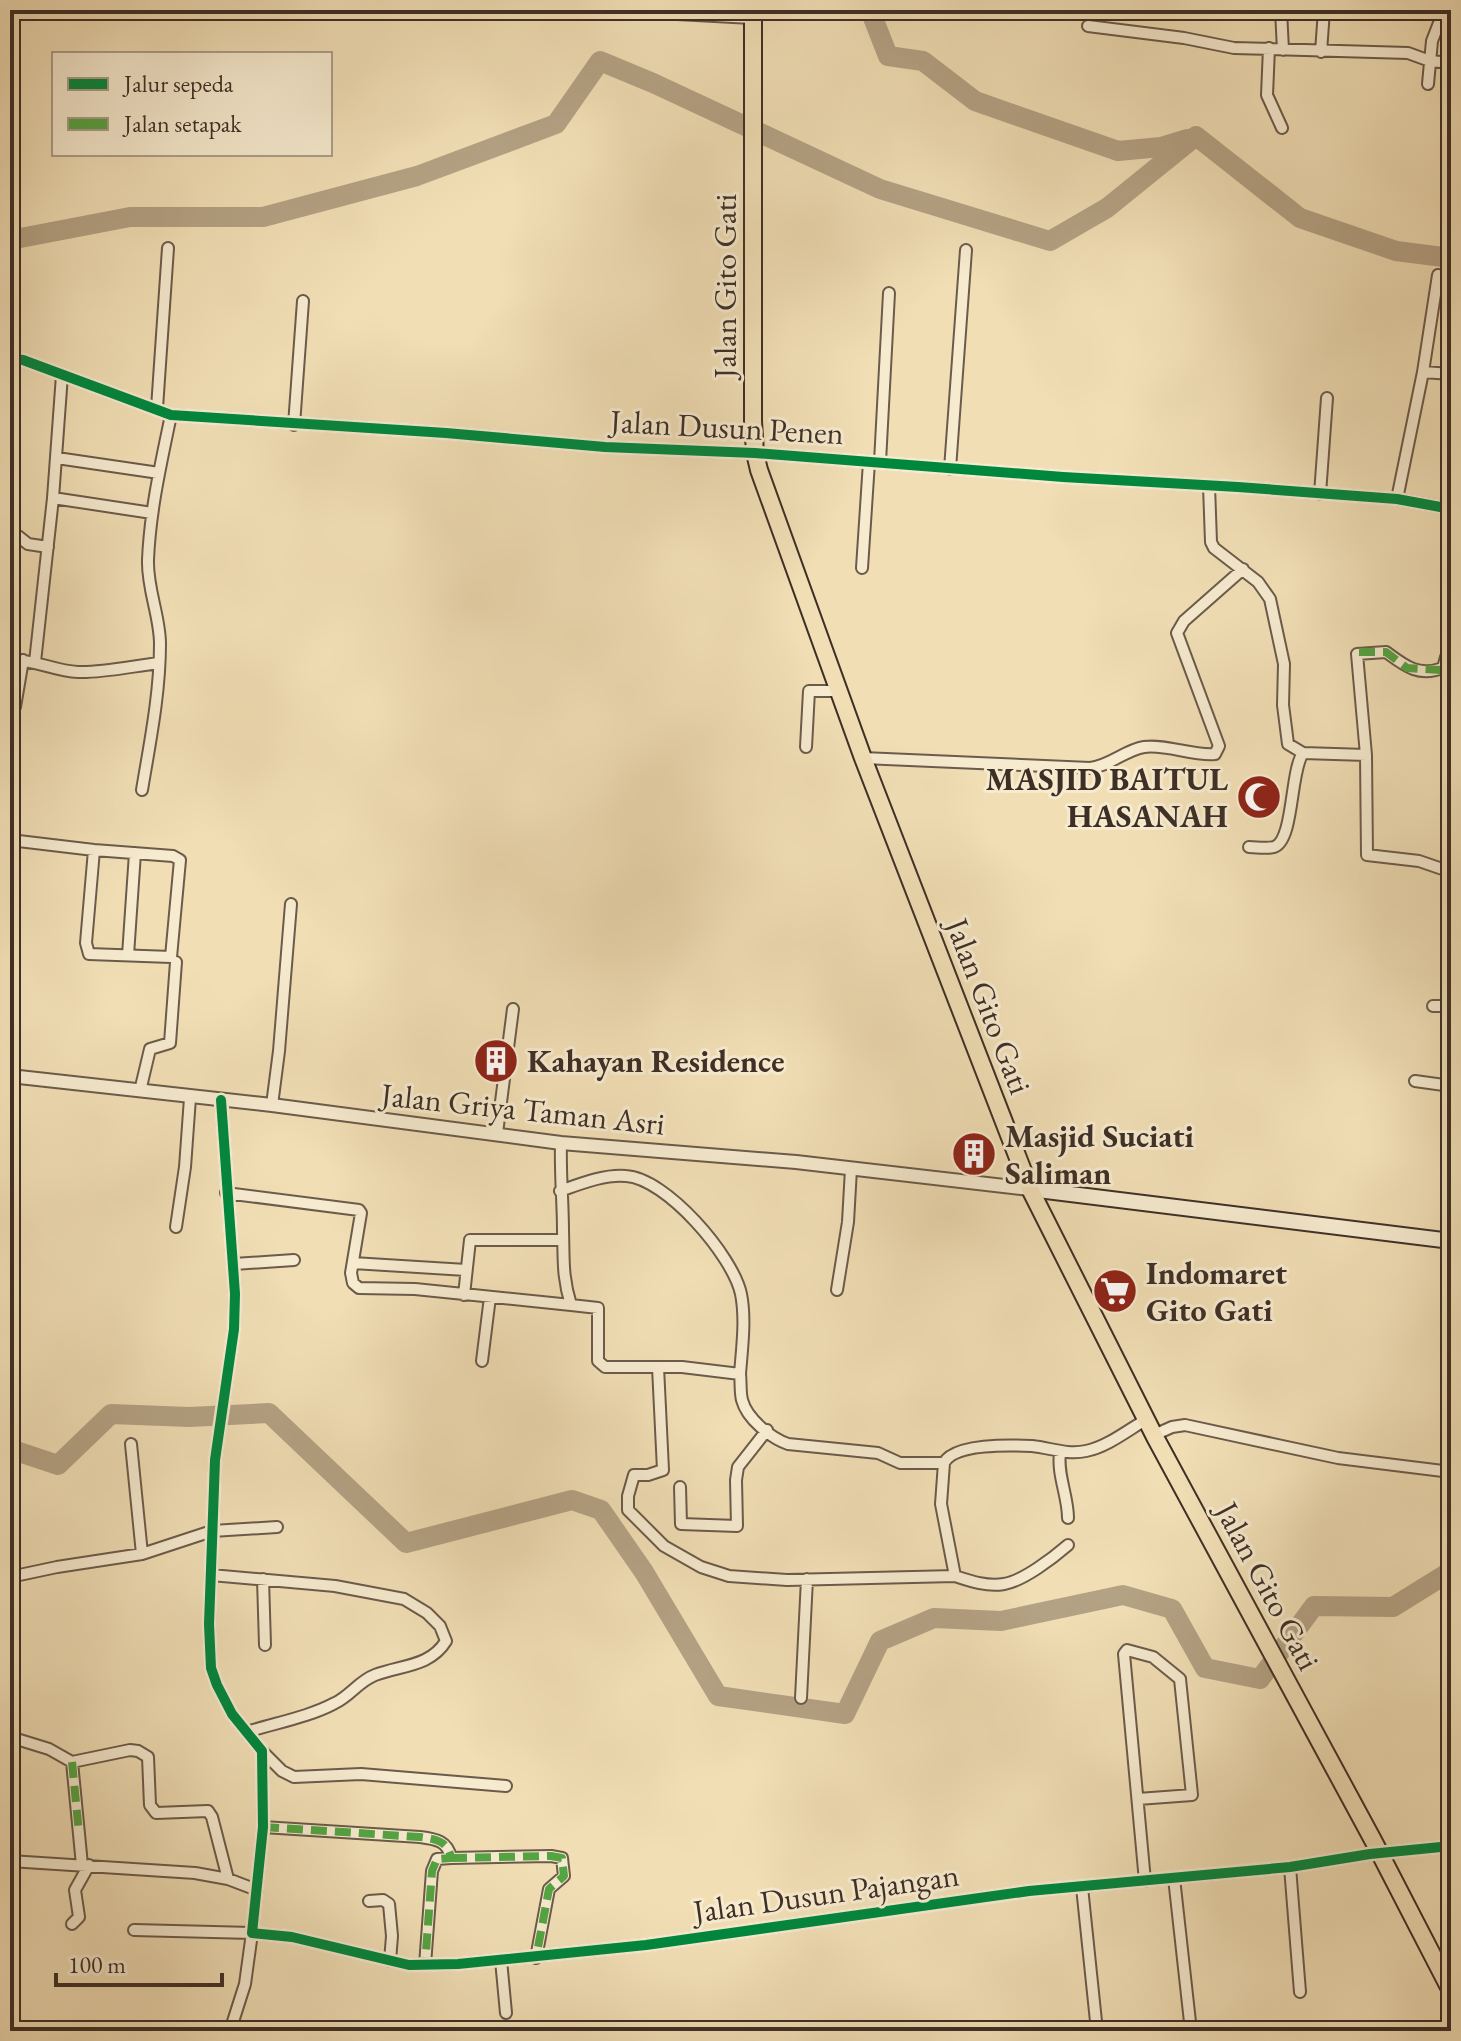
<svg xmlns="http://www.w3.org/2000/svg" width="1461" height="2041" viewBox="0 0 1461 2041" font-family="'EB Garamond',serif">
<rect width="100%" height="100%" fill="#f1deb5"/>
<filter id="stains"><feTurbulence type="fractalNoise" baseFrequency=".0025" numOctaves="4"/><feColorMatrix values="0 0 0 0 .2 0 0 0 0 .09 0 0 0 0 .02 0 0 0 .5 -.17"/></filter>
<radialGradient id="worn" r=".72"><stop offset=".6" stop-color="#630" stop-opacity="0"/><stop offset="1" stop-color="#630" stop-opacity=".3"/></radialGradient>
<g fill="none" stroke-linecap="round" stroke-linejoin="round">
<path stroke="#b4a284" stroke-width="20" d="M870,10L888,56L923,61L975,101L1118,151L1161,147L1187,139
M10,240L130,217H263L417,176L556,124L600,61L653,83L880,189L1050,241L1107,208L1196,136L1300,218L1396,251L1451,258
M10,1449L58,1465L111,1414L189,1417L269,1413L406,1543L572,1500L601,1510L644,1572L718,1696L845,1714L880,1641L934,1618L1001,1621L1123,1595L1172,1609L1205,1668L1260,1679L1314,1606L1393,1607L1451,1571"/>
<g stroke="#6b5b4a" stroke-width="14">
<path id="minor" d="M602,10L752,18
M1281,10L1283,50
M1088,26L1184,38L1234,48L1408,53L1430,61L1451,63
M1269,48L1267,95L1282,128
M1321,52L1324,10
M1428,84L1432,41L1444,10
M10,358L23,360L171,415L446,433L605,447L755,453L1063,477L1238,487L1397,499L1451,509
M1423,372L1438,275
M157,408L168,248
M294,425L303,301
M57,458L159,473
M880,462L889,293
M950,469L966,250
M1209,486L1211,542L1214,548L1258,582L1270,599L1284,664L1283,705L1288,744L1303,753L1366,755L1367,855L1419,861L1451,872
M1320,494L1327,398
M53,498L152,513
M1397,499L1423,372L1451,374
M10,537L18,536L28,544L48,547
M862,568L869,462
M10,660C34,659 54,671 78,672C102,673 133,666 159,663
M35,662L53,498L62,375
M15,707L23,660
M806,747L809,691H838
M1366,755L1357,654L1386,652C1405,666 1418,677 1443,668L1446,657L1451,656
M863,758L1090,768C1110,766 1125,750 1144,747C1167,744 1192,756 1215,754L1219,746L1177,633L1184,621L1243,569
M142,790C150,742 160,693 160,644C160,616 147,589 148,560C150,511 161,463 171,415
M10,840L94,850L173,856L180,860L171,957L89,954L86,943L94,850
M1249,847C1256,847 1267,849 1274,847C1294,841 1290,771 1303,753
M128,955L135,853
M1433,1006H1451
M1415,1081L1451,1086
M140,1091L150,1049L170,1043L176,962
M221,1100L235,1294L234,1329L215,1460L209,1624L211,1668L217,1685L232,1714L262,1751L263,1827L252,1933L292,1937L409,1965L458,1964L646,1945L1029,1891L1290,1867L1370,1854L1451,1846
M272,1105L279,1051L291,904
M497,1133L513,1009
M561,1143C560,1173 563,1202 563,1231C564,1259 562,1276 571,1305L598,1308V1361L605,1367H682L740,1374C741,1382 740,1392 742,1400C747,1419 771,1438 788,1444L878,1453L900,1463H944C954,1443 1011,1445 1032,1446C1051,1448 1067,1455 1086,1451C1107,1447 1128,1430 1147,1419
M560,1191C580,1184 604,1174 626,1176C666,1178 733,1256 741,1294C746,1319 742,1348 740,1374
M226,1193L359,1210L361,1213L351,1273L353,1283L359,1288L415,1289L571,1305
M176,1227L185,1167L190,1098
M353,1263L466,1270
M234,1264L294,1260
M837,1290L848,1222L851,1169
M464,1295L470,1240H563
M482,1361L490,1297
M658,1367L663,1470L648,1475H634L628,1496V1510L664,1546L701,1567L729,1576L787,1580L955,1576C970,1581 987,1587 1004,1584C1023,1581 1053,1558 1068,1545
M1154,1435L1172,1427L1185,1425L1338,1458L1451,1472
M131,1444L142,1554
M1060,1453C1057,1475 1068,1496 1068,1518
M944,1463L941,1504L955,1576
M680,1487L681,1524L737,1526L736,1480L738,1467L767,1430
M211,1575L335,1586L404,1599L427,1613L440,1626L446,1641C430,1667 401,1665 375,1675C359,1681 350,1696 335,1703C309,1717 275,1723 247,1732
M10,1577L57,1567L142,1554L212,1531L277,1527
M263,1579L265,1645
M801,1698L807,1579
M10,1737L49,1749L72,1762L130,1750L138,1751L148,1757L150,1805L156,1813L208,1811L212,1817L228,1879
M262,1751L282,1771L294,1777L361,1774L506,1786
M72,1762L82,1865
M1138,1799L1192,1795L1180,1679L1153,1657L1127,1650L1124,1654L1145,1881
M263,1827L420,1837C436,1839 448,1841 451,1858L437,1859L432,1871L425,1965
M451,1858L551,1856L562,1858L564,1876L549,1889L536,1958
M10,1861L195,1873L228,1879L257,1890
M1290,1867L1300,1992
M1174,1878L1191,2031
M1082,1887L1097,2031
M369,1901L383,1900L389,1904L392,1936L390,1961
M72,1924L79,1917L75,1890L89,1865
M134,1930L252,1933L245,1984L230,2031
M501,1960L506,2013"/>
</g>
<g stroke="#6b5b4a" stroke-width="16">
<path id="tertiary" d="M10,1076L272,1105L561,1143L796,1162L1030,1189"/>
</g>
<g stroke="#3e2f26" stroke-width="18">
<path id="secondary" d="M1030,1189L1451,1241"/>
</g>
<g stroke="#3e2f26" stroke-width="20">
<path id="primary" d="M753,10V421L755,453L759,470L863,758L1030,1189L1155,1437L1374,1842L1451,1991"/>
</g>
<use href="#minor" stroke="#f6eacf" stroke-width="10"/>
<use href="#tertiary" stroke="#f6eacf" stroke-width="12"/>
<use href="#secondary" stroke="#f6eacf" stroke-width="14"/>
<use href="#primary" stroke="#f1deb5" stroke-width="16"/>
<path stroke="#54a442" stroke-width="8" stroke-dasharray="16 8" stroke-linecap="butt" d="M1359,652H1386L1407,668L1440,670L1446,657L1451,656
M72,1762L79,1833
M263,1827L420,1837C436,1839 448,1841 451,1858L437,1859L432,1871L425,1965
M451,1858L551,1856L562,1858L564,1876L549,1889L536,1958"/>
<g stroke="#f6eacf" stroke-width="15">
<path id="cycleway" d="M10,358L23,360L171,415L446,433L605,447L755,453L1063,477L1238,487L1397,499L1451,509
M221,1100L235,1294L234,1329L215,1460L209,1624L211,1668L217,1685L232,1714L262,1751L263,1827L252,1933L292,1937L409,1965L458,1964L646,1945L1029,1891L1290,1867L1370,1854L1451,1846"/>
</g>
<use href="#cycleway" stroke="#00873e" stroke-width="10"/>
</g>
<defs>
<g id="mosque-disc" transform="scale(2.3)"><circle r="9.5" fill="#8f2418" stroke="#f6eacf"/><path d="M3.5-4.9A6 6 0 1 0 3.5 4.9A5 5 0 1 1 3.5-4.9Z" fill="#fff"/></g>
<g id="building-disc" transform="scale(2.3)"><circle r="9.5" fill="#8f2418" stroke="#f6eacf"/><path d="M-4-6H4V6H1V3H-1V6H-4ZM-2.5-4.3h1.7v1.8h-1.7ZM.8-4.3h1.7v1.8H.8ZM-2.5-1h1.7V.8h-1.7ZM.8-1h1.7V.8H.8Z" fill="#fff"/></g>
<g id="supermarket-disc" transform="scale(2.3)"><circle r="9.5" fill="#8f2418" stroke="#f6eacf"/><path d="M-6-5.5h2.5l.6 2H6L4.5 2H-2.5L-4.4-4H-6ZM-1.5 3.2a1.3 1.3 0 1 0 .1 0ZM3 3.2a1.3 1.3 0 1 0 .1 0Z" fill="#fff"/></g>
</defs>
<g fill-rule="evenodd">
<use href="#mosque-disc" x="1259" y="797"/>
<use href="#building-disc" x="496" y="1061"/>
<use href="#building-disc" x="974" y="1154"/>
<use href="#supermarket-disc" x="1115" y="1291"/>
</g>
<g text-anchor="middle" stroke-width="6" stroke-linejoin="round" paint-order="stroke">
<g font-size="32" fill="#3e2f26" stroke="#f6eacf">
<text transform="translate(725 286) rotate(-90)" y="11">Jalan Gito Gati</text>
<text transform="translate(727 427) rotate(3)" y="11">Jalan Dusun Penen</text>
<text transform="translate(989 1006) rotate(69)" y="11">Jalan Gito Gati</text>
<text transform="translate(523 1109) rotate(6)" y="11">Jalan Griya Taman Asri</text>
<text transform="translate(1268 1586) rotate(62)" y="11">Jalan Gito Gati</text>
<text transform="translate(826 1893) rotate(-8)" y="11">Jalan Dusun Pajangan</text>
</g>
<g font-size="32" font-weight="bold" fill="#3e2f26" stroke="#f6eacf" text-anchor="start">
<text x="1228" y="790" text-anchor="end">MASJID BAITUL<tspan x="1228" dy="37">HASANAH</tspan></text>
<text x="527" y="1072">Kahayan Residence</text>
<text x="1005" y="1147">Masjid Suciati<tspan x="1005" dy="37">Saliman</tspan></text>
<text x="1146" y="1284">Indomaret<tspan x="1146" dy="37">Gito Gati</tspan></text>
</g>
</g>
<rect width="1461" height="2041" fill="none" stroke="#f1deb5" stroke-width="40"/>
<rect x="12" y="12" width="1437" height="2017" fill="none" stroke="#3e2f26" stroke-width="4"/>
<rect x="20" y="20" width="1421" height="2001" fill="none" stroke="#3e2f26" stroke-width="2"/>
<rect x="52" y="52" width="280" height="104" fill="#f6eacf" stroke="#ac9f8b" stroke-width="2"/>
<rect x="68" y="78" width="40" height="12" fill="#00873e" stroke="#ac9f8b" stroke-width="2"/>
<text x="124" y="92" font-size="24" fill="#3e2f26">Jalur sepeda</text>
<rect x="68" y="118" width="40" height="12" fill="#54a442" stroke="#ac9f8b" stroke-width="2"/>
<text x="124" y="132" font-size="24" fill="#3e2f26">Jalan setapak</text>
<path d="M56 1973v12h166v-12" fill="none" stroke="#3e2f26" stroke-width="4"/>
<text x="68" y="1973" font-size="24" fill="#3e2f26" stroke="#f6eacf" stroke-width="6" paint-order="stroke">100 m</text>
<rect width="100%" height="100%" filter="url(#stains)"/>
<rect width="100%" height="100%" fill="url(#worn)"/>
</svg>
